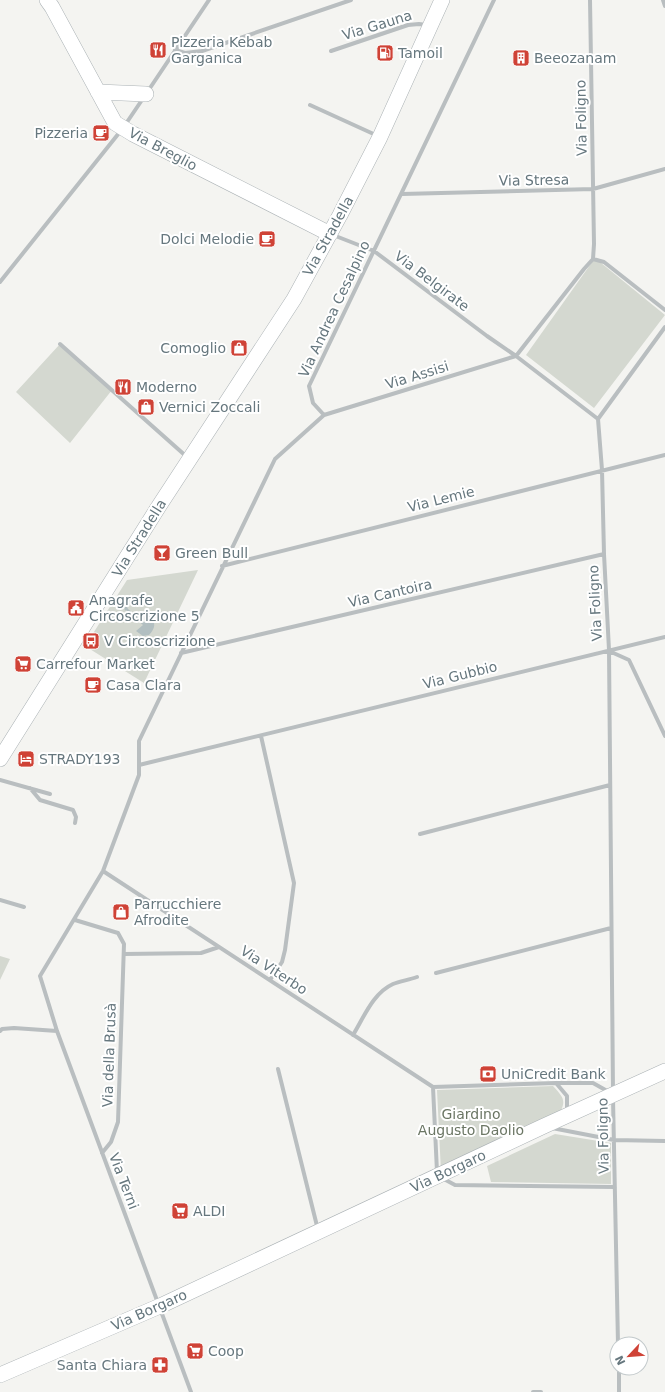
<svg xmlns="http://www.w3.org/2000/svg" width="665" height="1392" viewBox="0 0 665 1392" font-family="'DejaVu Sans',sans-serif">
<rect width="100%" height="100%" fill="#f4f4f1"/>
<path fill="#d4d8d0" d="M595,258L665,315L594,408L526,355Z
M60,344L112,390L70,443L16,392Z
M198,570L144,683L85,646L127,580Z
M0,956L10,959L0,980Z
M553,1086C564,1098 567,1101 558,1116L441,1172L437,1090Z
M555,1134L611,1143V1184L491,1182L487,1166Z"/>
<path fill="#b2bfc1" d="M124,607H127L128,609L144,622L146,621L149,615C157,622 155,629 149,635L143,636L136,631L143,625L126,610L125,611Z"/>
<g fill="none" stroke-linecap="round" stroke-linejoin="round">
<g stroke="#abb2b5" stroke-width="16">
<path id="secondary" d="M47,0L52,7L115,123L133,134L330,234
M98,92L146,94
M0,759L159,506L294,299L340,215L380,137L442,0
M0,1375L160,1306L544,1126L665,1071"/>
</g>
<path stroke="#b9bec0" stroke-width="4" d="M590,0L594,244L593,259
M663,0L665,6
M175,50L185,53L202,51L351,0
M331,51L408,25L419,24L427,25
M148,91L209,0
M310,105L378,136
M402,194L593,189L665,169
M333,235L374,251L487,336L516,356L598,419L665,327
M0,282L123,128L144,97
M60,344L187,457
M516,356L584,269L593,259L604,262L665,310
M324,415L313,403L309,386L494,0
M598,419L602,470L604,554L609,650L613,1092
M222,566L665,455
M609,651L629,660L665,736
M181,653L604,554
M261,736L294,883L285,950L282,962L270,980
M139,765L665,637
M0,780L50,794
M30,788L40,800L73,810L76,817L75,823
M420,834L610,785
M103,871L433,1087
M0,900L24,907
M75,920L118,933L124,944L118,1122L111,1142L102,1153
M124,954L201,953L219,947
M436,973L611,928
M0,1031L2,1029L14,1028L57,1031
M353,1035C364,1017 373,993 393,984C400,981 409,980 417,977
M278,1069L318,1230
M556,1083L567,1096V1112
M433,1087L437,1172
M433,1087L556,1083H593L609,1092
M613,1098L618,1344
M552,1128L614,1140L665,1141
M442,1178L455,1185L615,1187
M619,1368V1392
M191,1392L57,1031L40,976L103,871L139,775V741L275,459L324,415L516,356
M533,1392H541"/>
<use href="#secondary" stroke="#fff" stroke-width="15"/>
</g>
<defs>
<g id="restaurant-square" transform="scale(0.9)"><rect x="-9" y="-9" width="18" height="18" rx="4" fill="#cf4236" stroke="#fff"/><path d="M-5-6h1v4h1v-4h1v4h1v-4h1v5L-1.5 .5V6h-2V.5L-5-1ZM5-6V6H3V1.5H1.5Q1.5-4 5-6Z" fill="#fff"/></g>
<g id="fuel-square" transform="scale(0.9)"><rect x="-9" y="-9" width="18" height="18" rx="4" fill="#cf4236" stroke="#fff"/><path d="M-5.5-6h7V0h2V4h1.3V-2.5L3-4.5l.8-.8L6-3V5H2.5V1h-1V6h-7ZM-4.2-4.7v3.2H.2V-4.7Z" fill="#fff"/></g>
<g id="building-square" transform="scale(0.9)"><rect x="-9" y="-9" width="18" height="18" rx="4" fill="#cf4236" stroke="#fff"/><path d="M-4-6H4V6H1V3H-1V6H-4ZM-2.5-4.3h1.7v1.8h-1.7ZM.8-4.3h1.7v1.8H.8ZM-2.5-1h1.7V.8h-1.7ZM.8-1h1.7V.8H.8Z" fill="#fff"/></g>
<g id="cafe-square" transform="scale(0.9)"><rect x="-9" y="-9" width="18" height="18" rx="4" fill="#cf4236" stroke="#fff"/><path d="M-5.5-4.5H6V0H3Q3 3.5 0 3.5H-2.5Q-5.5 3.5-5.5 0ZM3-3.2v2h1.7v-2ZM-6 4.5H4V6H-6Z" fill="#fff"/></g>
<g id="shop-square" transform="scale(0.9)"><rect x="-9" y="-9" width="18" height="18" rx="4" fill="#cf4236" stroke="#fff"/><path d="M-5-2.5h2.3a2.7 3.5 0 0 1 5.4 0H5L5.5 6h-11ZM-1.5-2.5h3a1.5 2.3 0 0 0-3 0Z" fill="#fff"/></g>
<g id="bar-square" transform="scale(0.9)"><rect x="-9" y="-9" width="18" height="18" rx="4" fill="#cf4236" stroke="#fff"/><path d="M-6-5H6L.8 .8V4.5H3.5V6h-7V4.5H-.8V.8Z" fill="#fff"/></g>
<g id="civic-square" transform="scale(0.9)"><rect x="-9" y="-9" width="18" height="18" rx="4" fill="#cf4236" stroke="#fff"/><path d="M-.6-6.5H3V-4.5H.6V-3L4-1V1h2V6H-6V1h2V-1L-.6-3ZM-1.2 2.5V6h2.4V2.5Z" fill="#fff"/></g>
<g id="bus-square" transform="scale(0.9)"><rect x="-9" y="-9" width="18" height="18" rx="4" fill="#cf4236" stroke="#fff"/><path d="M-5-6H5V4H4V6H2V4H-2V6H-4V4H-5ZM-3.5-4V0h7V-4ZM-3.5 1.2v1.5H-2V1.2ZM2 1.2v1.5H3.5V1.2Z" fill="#fff"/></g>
<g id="supermarket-square" transform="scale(0.9)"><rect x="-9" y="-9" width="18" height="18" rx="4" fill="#cf4236" stroke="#fff"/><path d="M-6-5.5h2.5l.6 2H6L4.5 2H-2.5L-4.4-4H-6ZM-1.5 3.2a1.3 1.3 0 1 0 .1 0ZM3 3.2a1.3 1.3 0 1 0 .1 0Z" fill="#fff"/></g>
<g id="hotel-square" transform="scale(0.9)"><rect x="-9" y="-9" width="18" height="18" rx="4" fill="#cf4236" stroke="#fff"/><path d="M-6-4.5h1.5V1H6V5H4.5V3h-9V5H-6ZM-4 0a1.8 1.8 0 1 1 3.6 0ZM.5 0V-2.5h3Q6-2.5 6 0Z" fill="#fff"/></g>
<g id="bank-square" transform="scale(0.9)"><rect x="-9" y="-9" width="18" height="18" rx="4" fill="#cf4236" stroke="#fff"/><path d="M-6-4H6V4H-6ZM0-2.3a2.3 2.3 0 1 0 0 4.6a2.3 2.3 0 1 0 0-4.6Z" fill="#fff"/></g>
<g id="pharmacy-square" transform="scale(0.9)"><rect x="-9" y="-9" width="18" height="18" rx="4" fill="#cf4236" stroke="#fff"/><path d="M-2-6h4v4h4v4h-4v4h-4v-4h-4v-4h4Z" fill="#fff"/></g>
</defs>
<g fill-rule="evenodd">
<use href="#restaurant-square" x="158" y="50"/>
<use href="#fuel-square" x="385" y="53"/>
<use href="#building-square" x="521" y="58"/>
<use href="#cafe-square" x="101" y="133"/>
<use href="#cafe-square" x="267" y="239"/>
<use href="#shop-square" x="239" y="348"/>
<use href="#restaurant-square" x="123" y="387"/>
<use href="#shop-square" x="146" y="407"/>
<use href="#bar-square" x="162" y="553"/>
<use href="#civic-square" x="76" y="608"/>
<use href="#bus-square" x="91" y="641"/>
<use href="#supermarket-square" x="23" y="664"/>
<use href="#cafe-square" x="93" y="685"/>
<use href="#hotel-square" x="26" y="759"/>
<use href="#shop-square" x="121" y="912"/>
<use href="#bank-square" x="488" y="1074"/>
<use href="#supermarket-square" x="180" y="1211"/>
<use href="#supermarket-square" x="195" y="1351"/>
<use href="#pharmacy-square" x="160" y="1365"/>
</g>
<g text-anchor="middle" stroke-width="4" stroke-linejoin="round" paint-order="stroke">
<g font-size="14" fill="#66777e" stroke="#fff">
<text transform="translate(377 25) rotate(-17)" y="5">Via Gauna</text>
<text transform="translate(581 118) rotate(-91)" y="5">Via Foligno</text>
<text transform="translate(163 149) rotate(28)" y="5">Via Breglio</text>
<text transform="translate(534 180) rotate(-1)" y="5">Via Stresa</text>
<text transform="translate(328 236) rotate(-61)" y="5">Via Stradella</text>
<text transform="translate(432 281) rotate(37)" y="5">Via Belgirate</text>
<text transform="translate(334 309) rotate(-65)" y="5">Via Andrea Cesalpino</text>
<text transform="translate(417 375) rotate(-17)" y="5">Via Assisi</text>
<text transform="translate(441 499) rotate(-14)" y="5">Via Lemie</text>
<text transform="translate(139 538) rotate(-58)" y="5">Via Stradella</text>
<text transform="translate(390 593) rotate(-13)" y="5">Via Cantoira</text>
<text transform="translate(595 603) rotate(-93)" y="5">Via Foligno</text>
<text transform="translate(460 675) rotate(-14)" y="5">Via Gubbio</text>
<text transform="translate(274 970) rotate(33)" y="5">Via Viterbo</text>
<text transform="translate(109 1055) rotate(-88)" y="5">Via della Brusà</text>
<text transform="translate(603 1136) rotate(-91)" y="5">Via Foligno</text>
<text transform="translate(448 1171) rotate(-25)" y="5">Via Borgaro</text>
<text transform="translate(124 1181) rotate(69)" y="5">Via Terni</text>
<text transform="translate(149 1310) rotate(-24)" y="5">Via Borgaro</text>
</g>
<g font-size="14" fill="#66777e" stroke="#fff" text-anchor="start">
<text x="171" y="47">Pizzeria Kebab<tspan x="171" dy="16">Garganica</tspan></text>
<text x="398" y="58">Tamoil</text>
<text x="534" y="63">Beeozanam</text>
<text x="88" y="138" text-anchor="end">Pizzeria</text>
<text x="254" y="244" text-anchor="end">Dolci Melodie</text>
<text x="226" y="353" text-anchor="end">Comoglio</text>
<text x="136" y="392">Moderno</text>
<text x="159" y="412">Vernici Zoccali</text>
<text x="175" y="558">Green Bull</text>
<text x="89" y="605">Anagrafe<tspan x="89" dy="16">Circoscrizione 5</tspan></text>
<text x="104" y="646">V Circoscrizione</text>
<text x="36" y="669">Carrefour Market</text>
<text x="106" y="690">Casa Clara</text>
<text x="39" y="764">STRADY193</text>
<text x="134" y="909">Parrucchiere<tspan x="134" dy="16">Afrodite</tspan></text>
<text x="501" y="1079">UniCredit Bank</text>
<text x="193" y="1216">ALDI</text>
<text x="208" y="1356">Coop</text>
<text x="147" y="1370" text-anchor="end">Santa Chiara</text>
</g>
<g font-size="14" fill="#6b7664" stroke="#fff">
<text x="471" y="1119">Giardino<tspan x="471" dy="16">Augusto Daolio</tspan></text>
</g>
</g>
<g transform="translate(629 1356) rotate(244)"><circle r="19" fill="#ffffff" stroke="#c2c9cb"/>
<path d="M0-3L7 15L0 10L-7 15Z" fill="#cf4236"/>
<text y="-6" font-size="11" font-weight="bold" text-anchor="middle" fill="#66777e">N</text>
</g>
</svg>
